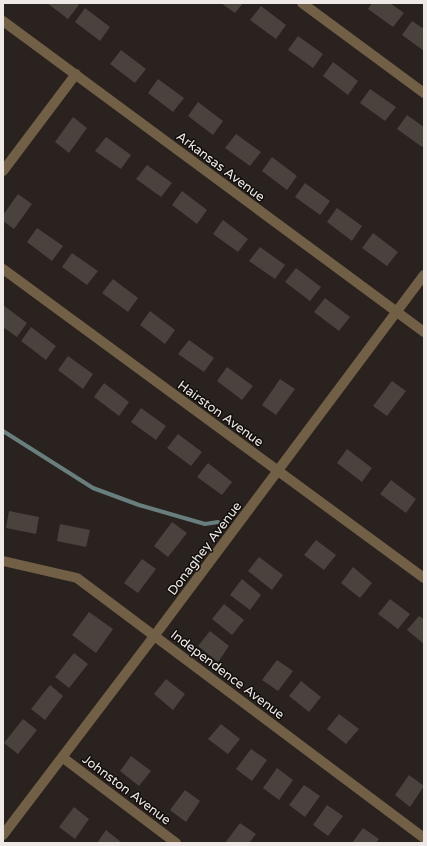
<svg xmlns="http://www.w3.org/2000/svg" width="427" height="846" viewBox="0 0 427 846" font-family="'Varela Round',sans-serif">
<rect width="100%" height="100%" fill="#2a221e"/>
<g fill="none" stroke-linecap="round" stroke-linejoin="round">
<path stroke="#687f7e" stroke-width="4" d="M3,431L93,488L139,505L205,524L218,522"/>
</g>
<path fill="#4a423d" d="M47,3H76L79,5L68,19Z
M221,3H243L235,13Z
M372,3H390L404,13L393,27L368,9Z
M261,6L286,25L276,39L250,20Z
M85,8L110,27L100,41L75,22Z
M412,21L424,29V51L402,35Z
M298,36L323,54L313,68L288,50Z
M121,50L146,69L135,83L110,64Z
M333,62L358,81L348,95L323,76Z
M158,79L184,98L173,112L148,93Z
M370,89L396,107L385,121L360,103Z
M198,102L223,121L213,135L188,116Z
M407,115L424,127V145L422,147L397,129Z
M73,117L87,128L69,153L55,142Z
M236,134L261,152L250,166L225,148Z
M106,137L131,155L121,169L95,151Z
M272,157L297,176L287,190L262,171Z
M147,165L172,183L161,197L136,179Z
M305,183L330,201L320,215L295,197Z
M182,191L207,210L197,224L172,205Z
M18,194L32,204L14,229L3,221V215Z
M337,208L362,226L352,241L327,222Z
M223,220L248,239L238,252L213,234Z
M37,228L63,246L52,261L27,242Z
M373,233L398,252L387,266L362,248Z
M260,247L285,265L275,279L249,261Z
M72,253L98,271L87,285L62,267Z
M296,268L321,287L310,301L285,282Z
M113,279L138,298L128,312L102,293Z
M325,298L350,317L339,331L314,312Z
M3,305L27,323L17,337L3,327Z
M150,311L175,330L165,344L140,325Z
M31,327L56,346L46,360L21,341Z
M189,340L214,358L204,372L178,354Z
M68,356L93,374L83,389L58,370Z
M227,367L253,386L242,400L217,381Z
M280,379L295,389L276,415L262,405Z
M392,381L406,391L387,416L373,406Z
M104,383L129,402L119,416L94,397Z
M141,408L166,426L156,440L131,422Z
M178,434L202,452L191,466L167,448Z
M347,449L372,468L362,482L337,463Z
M208,463L232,482L222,495L197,477Z
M391,480L416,499L406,513L380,494Z
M9,511L39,517L36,534L6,528Z
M172,522L187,533L168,557L154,546Z
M60,524L90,530L86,547L57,541Z
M316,540L336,555L324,570L304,555Z
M259,557L283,575L272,590L248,571Z
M142,559L156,569L138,593L124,583Z
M353,567L372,583L360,598L341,583Z
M242,579L261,595L250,610L230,595Z
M390,599L410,614L398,629L378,614Z
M224,604L244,620L232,635L212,619Z
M89,612L113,629L96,653L72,635Z
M419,616L424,619V644L407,630Z
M210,631L229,646L218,662L198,646Z
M74,653L88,664L69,688L55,677Z
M277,660L293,671L278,691L262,680Z
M166,679L185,694L173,710L154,694Z
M301,681L321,697L309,712L289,696Z
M50,685L63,696L45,720L31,709Z
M339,714L359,729L346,744L327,729Z
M23,719L37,730L18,754L4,743Z
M221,724L240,739L228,754L208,739Z
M251,749L267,760L252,781L236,769Z
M131,756L151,771L139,786L120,771Z
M277,768L293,780L279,800L263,788Z
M409,775L424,786L410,807L395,795Z
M304,785L320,796L305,817L289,805Z
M185,790L200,801L186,822L170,810Z
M327,805L343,816L328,836L313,825Z
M74,807L89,819L75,839L59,827Z
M240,823L256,834L249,843H225Z
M363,828L379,839L376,843H352Z
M106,830L121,842L120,843H97Z"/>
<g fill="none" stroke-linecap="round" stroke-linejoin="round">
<path stroke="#726046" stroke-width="10" d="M302,3L424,93
M3,21L424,332
M3,171L76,74
M3,269L424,578
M3,561L77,578L424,838
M62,757L176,843
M3,835L155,635L424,275"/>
</g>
<g text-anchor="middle" stroke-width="3" stroke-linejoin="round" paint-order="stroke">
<g font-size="13" fill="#eee9e6" stroke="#100d0b">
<text transform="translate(221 166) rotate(37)" y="5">Arkansas Avenue</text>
<text transform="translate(221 413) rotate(36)" y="5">Hairston Avenue</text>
<text transform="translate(204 548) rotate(-53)" y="5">Donaghey Avenue</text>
<text transform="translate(228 674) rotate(37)" y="5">Independence Avenue</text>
<text transform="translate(127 789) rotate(37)" y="5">Johnston Avenue</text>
</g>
</g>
<rect width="427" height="846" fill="none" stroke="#eee9e6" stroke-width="8"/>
</svg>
